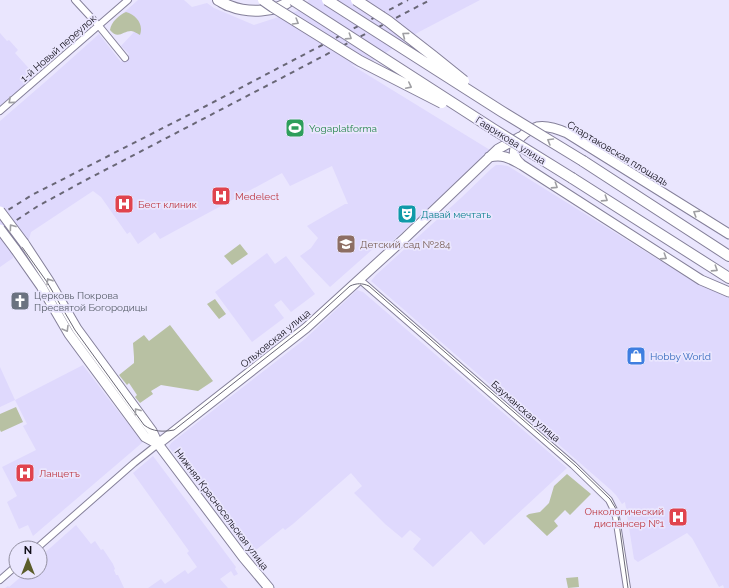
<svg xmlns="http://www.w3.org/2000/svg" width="729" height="588" viewBox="0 0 729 588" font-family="Raleway,sans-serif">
<rect width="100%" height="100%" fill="#eae6fe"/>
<path fill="#dfd9fd" d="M138,0H184L192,7L207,3L214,8L254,25L297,11L309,0H480L417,33L362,68L350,64L490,150L489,152L453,186L387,246L382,241L330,287L300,256L311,248L318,238L307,226L345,204H348L332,166L290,186L282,173L160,239L155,232L138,244L130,232L127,234L101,197L93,191L31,232L29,239L12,252L13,258L0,267V121L52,76L99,34L121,62L129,54L121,46L134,32L120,16Z
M0,33L7,41L9,40L18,50L15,53L34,74L35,76L0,106Z
M496,165H501L508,166L696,283L729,297V588H724L723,585L719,587L692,538L687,533L638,562L634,559L625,502L622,504L616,495L611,490L371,281L376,275L462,197L491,169Z
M267,253L275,264L286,256L315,294L291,312L281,300L274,305L284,318L252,342L215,292Z
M357,290L363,292L567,468L484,545L471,531L433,567L413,549L421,539L410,530L402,538L385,524L354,493L362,486L351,473L293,524L285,530L283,528L251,554L169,447L171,443L305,339Z
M83,365L114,406L143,442L33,536L28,525L19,529L7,502L17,496L2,467L36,450L23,426L27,424L15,400L0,407V367L15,400Z
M153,456L236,567L235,569L238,574L234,576L231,571L220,579L228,588H148L161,579L165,584L185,570L188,574L197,567L187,553L189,551L133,473Z
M76,525L91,544L95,541L101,550L103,549L113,564L115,569L114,570L116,575H118L124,588H125H5L8,586L9,587L22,576L21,573L22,572H40V557Z"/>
<path fill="#b8c1a3" d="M126,12C136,15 144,24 140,35C138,34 134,31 131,31C123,31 118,40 110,30C111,22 119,15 126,12Z
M240,244L248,254L232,265L224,256Z
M215,299L226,314L219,319L207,304Z
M170,325L213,381L198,391L161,385L151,391L153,394L140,403L135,397L137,395L129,383L127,385L119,375L134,363V357L133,343L144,335L149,341Z
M16,407L23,422L1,432L0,430V414Z
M567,474L591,494L570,515L565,510L554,521L558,526L547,536L526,516L529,514L540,512L549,503L554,486Z
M578,577L579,587L568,588L566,578Z"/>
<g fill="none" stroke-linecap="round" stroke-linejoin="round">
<g stroke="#85809a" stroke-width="8">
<path id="street" d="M75,0L99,26L125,58
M0,111L128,0
M359,279L573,465L609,500L614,510L616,517L627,588
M37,548L134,463L158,444
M0,580L16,566"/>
</g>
<g stroke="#85809a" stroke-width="11">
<path id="secondary" d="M489,157C504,154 509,158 522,165L701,280L729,292
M521,164C505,152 521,131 537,127C547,125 558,129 567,133L729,234
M24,243L49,281L77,329L152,431L158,444L243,557L269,588
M15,249L41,286L69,334L145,437L158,444
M158,444L306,328L406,237L498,149L520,137"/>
</g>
<g stroke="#85809a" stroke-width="12">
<path id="primary" d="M218,0C222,2 226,5 230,6C247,13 276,13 291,0
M583,161L729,256
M572,178L729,278"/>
</g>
<use href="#street" stroke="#fff" stroke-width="6"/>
<use href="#secondary" stroke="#fff" stroke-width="9"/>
<use href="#primary" stroke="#fff" stroke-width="10"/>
<path stroke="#696776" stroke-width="1" d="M0,216L47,282L75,330L144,425C153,432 163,432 174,430L305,327L350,286C357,283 362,283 369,286L576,466L610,499L616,509L618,516L628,588"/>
<path stroke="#696776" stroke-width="2" stroke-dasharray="5 5" stroke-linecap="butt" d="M0,215L32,195L206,106L408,0
M0,231L38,206L84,181L272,83L430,0"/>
<g stroke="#85809a" stroke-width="11" stroke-linecap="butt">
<path id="secondary-bridge" d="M0,211L24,243
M0,229L15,249"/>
</g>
<g stroke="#85809a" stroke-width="12" stroke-linecap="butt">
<path id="primary-bridge" d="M263,0L273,7L360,61L442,103
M293,0L493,129L572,178
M327,0L501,111L583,161
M356,0L388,21L433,56L464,81"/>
</g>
<use href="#secondary-bridge" stroke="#fff" stroke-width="9"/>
<use href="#primary-bridge" stroke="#fff" stroke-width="10"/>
</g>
<defs><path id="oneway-chevron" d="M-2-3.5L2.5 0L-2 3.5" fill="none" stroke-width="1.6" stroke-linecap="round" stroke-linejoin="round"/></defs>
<g stroke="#9f9fa3">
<use href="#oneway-chevron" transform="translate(296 22) rotate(31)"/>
<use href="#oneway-chevron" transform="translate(405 35) rotate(-143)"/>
<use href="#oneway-chevron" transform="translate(349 37) rotate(33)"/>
<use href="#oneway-chevron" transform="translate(409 86) rotate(27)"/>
<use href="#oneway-chevron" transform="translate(11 101) rotate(139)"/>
<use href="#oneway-chevron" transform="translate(550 141) rotate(-149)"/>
<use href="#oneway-chevron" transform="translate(555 186) rotate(33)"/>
<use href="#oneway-chevron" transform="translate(605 199) rotate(33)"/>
<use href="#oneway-chevron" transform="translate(696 213) rotate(-148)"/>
<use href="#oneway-chevron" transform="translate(12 227) rotate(-126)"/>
<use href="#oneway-chevron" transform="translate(664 257) rotate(33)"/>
<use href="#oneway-chevron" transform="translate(715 269) rotate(33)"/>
<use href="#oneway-chevron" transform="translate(49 281) rotate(-122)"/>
<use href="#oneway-chevron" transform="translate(66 329) rotate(59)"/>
<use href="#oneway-chevron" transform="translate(137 411) rotate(-126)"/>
</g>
<defs>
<g id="stadium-square" transform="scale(1)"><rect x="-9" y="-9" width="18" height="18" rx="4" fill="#2e9e5b" stroke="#eae6fe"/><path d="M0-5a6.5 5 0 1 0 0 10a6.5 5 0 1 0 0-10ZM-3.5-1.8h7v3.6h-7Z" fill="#fff"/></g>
<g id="hospital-square" transform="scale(1)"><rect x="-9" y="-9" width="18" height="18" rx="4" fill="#e0444e" stroke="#eae6fe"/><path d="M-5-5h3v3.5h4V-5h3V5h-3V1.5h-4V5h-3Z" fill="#fff"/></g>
<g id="theatre-square" transform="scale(1)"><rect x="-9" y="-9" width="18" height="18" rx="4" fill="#0f9aa8" stroke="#eae6fe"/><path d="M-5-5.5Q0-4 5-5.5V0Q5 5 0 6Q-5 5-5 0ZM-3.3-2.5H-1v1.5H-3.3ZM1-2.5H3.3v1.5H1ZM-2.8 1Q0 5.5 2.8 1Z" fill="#fff"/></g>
<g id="school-square" transform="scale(1)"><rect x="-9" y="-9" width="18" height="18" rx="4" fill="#8d6e63" stroke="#eae6fe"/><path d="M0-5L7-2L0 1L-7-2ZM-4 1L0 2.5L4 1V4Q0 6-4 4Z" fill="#fff"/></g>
<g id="church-square" transform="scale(1)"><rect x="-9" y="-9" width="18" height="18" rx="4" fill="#6b7280" stroke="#eae6fe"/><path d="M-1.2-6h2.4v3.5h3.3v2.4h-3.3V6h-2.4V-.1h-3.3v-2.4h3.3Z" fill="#fff"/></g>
<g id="shop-square" transform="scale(1)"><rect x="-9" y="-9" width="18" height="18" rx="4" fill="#3f7fe0" stroke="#eae6fe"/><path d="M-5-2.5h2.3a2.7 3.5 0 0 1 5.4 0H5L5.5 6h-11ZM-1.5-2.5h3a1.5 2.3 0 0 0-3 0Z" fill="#fff"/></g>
</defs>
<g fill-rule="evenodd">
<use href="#stadium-square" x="295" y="128"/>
<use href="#hospital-square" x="221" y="196"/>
<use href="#hospital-square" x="124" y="204"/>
<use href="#theatre-square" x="407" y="214"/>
<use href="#school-square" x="346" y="244"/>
<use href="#church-square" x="20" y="301"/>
<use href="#shop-square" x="636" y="356"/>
<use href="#hospital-square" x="25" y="473"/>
<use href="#hospital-square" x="678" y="517"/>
</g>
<g text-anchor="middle" stroke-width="3.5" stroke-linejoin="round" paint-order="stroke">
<g font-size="10" fill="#100e18" stroke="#eae6fe">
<text transform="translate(58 48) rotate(-41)" y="4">1-й Новый переулок</text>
<text transform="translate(511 140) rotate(32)" y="4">Гаврикова улица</text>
<text transform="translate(618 153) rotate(31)" y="4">Спартаковская площадь</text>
<text transform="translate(275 338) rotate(-39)" y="4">Ольховская улица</text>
<text transform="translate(526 411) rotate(41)" y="4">Бауманская улица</text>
<text transform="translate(222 509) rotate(53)" y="4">Нижняя Красносельская улица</text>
</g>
<g font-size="10" fill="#27864d" stroke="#eae6fe" text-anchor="start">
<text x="309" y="132">Yogaplatforma</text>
</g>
<g font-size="10" fill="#be3a42" stroke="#eae6fe" text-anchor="start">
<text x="235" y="200">Medelect</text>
<text x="138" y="208">Бест клиник</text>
<text x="39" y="477">Ланцетъ</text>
<text x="664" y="515" text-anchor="end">Онкологический<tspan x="664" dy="12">диспансер №1</tspan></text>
</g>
<g font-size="10" fill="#0d838f" stroke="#eae6fe" text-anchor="start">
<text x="421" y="218">Давай мечтать</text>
</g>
<g font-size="10" fill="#785e54" stroke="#eae6fe" text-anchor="start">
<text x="360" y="248">Детский сад №284</text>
</g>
<g font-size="10" fill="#5b616d" stroke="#eae6fe" text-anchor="start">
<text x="34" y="299">Церковь Покрова<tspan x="34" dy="12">Пресвятой Богородицы</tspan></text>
</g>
<g font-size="10" fill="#366cbe" stroke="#eae6fe" text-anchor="start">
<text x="650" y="360">Hobby World</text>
</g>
</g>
<g transform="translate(28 560)"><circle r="19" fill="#eae6fe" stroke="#9390a2"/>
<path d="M0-3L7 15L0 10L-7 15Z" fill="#5b5d2a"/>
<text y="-6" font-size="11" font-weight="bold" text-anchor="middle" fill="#100e18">N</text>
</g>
</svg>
